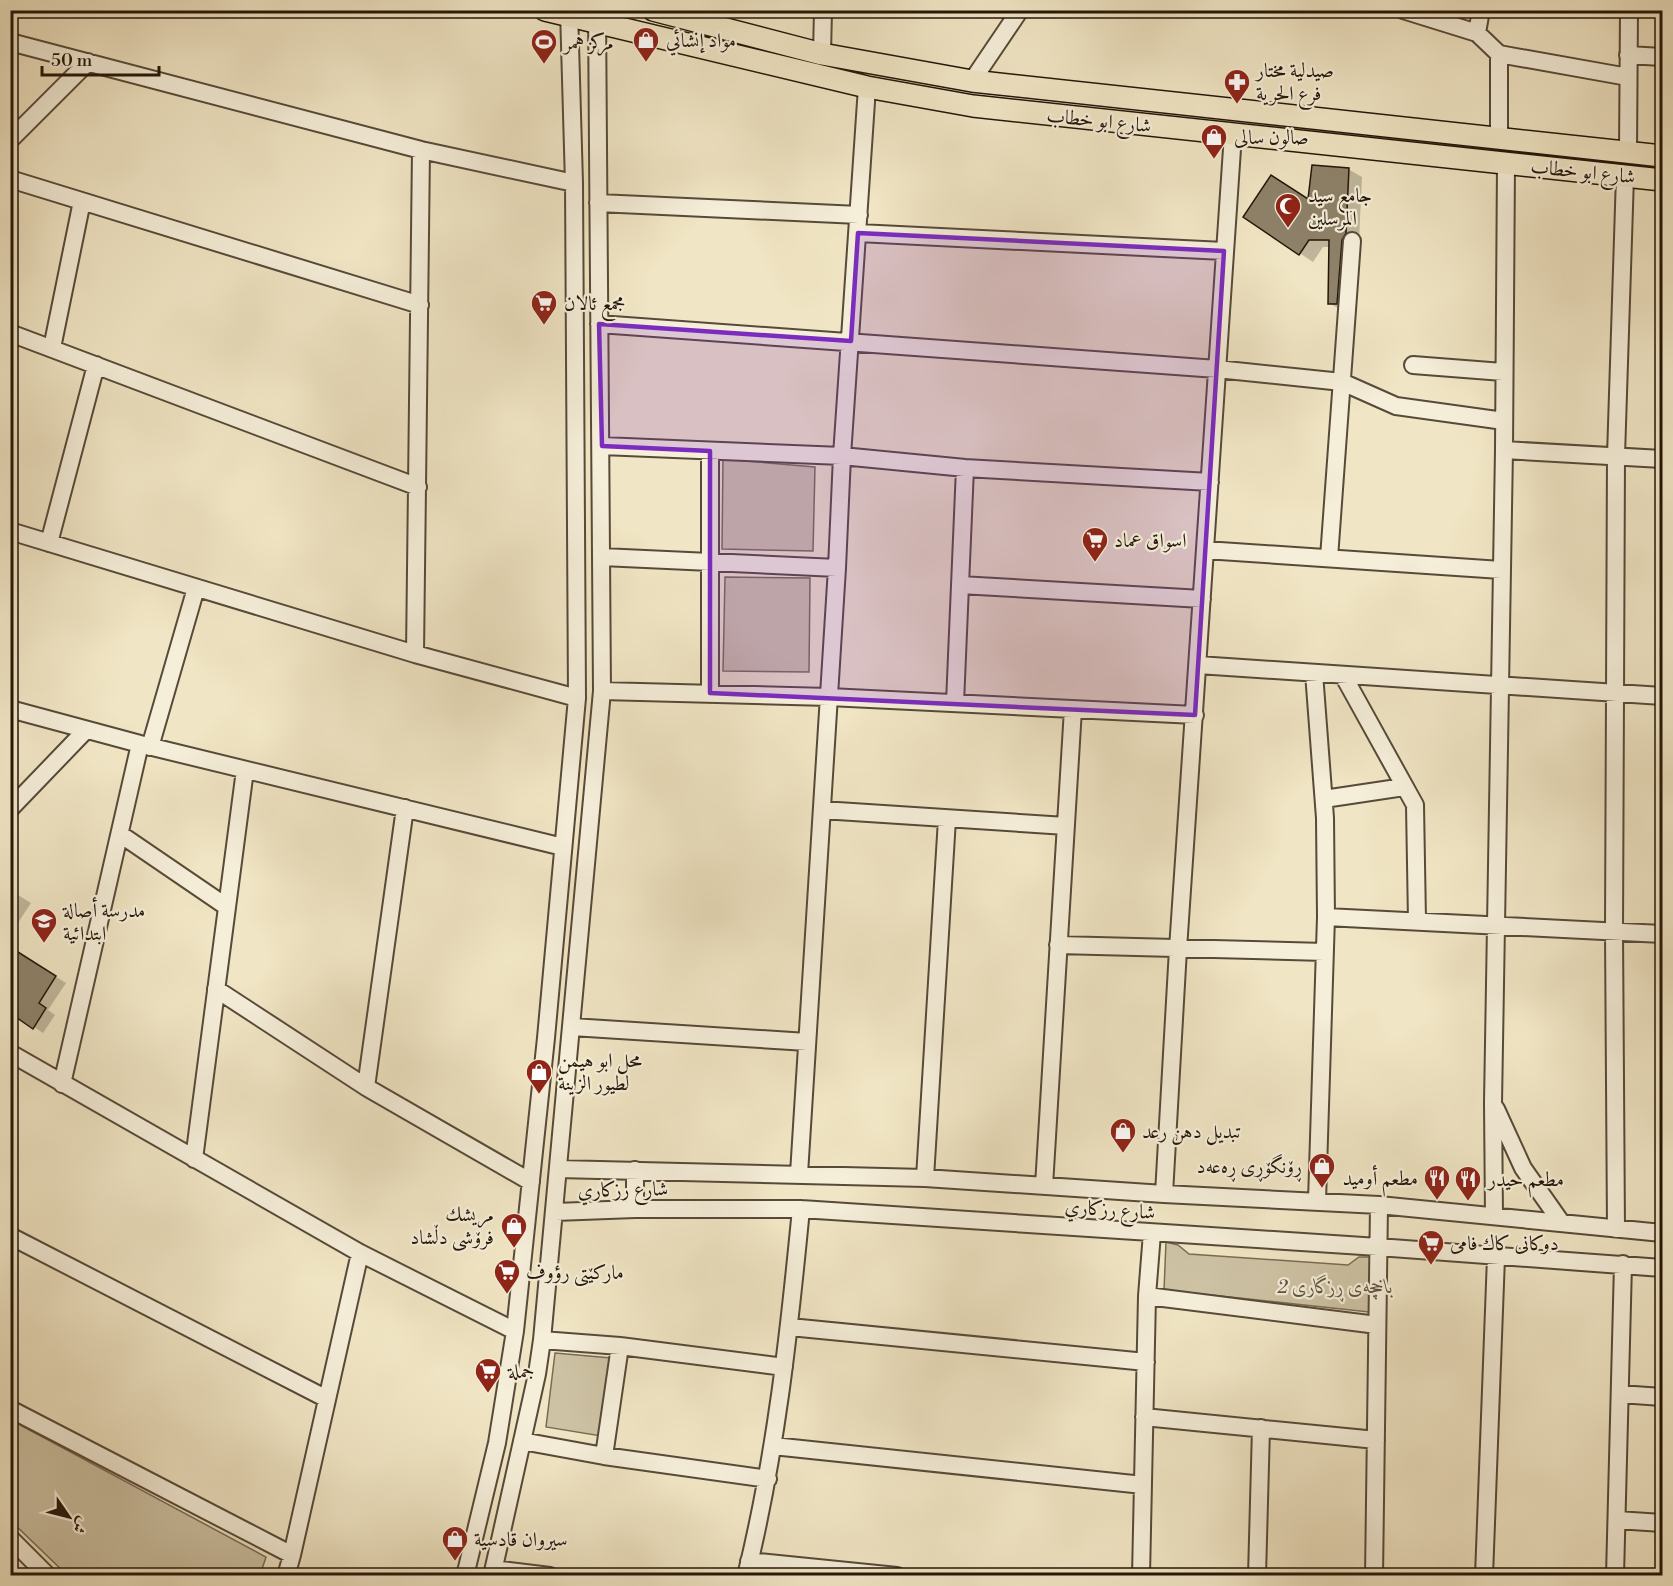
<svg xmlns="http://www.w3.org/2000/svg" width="1673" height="1586" viewBox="0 0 1673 1586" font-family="'Libre Bodoni',Amiri,serif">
<rect width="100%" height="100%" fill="#f0e5c4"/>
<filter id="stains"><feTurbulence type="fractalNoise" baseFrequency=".00333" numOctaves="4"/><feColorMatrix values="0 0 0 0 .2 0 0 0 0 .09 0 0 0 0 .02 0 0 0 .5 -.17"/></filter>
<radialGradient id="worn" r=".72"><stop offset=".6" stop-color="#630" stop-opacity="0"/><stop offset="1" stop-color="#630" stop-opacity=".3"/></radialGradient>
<path fill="#cdc2a4" stroke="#786c56" stroke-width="1.5" d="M723,459L815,467L813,551L722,549Z
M725,577L810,578L809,672L723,671Z
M1166,1242L1178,1245L1189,1254L1348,1265L1359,1257H1371L1369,1312L1164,1290Z
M555,1353L611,1358L601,1436L546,1427Z
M11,1420L266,1557L260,1575H67L11,1521Z"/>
<path fill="#0003" d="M1348,169L1362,177L1359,241L1343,311L1329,303L1331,247H1323L1313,262L1245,217L1310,200Z
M10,890L31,903L10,935Z
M10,948L66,983L48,1010L55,1015L43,1033L34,1027Z"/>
<path fill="#8e826a" stroke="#241609" stroke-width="1.5" d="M1312,165L1349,168L1346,233L1342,240L1337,304H1328L1329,240H1309L1299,255L1243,217L1271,175L1308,199Z
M10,947L56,976L39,1003L46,1008L33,1029L10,1013Z"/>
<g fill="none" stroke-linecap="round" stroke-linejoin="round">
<g stroke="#574a38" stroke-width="20">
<path id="minor" d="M1403,10L1477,33
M1481,10L1477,33L1499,54L1628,77
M10,42L421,150L574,183
M822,54L823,10
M1628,55L1662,57
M972,81L1020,10
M1499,137V54
M10,140L88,62
M1628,152L1629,10
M10,179L420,305
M598,203L859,215
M858,233L1224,251
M599,324L1217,369L1342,382L1396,406L1504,421
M10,333L418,487
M52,348L82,201
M1413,365L1503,372
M602,446L842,456L965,468L1210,482
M1504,450L1662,459
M710,451V693
M10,531L415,654L577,698
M49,543L96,365
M1205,550L1501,570
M602,557L837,568
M1329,558L1352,241
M960,585L1202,599
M415,654L421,150
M1198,665L1662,696
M1314,673L1325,818L1326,917L1317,1201
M1343,675L1415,805L1417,921
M602,691L829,697L1195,715
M955,703L965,468
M10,709L140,744L563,847
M150,747L196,588
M1324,799L1404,787
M10,809L86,730
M822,810L1066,826
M120,834L227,907
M1326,917L1662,934
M1058,945L1325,952
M216,989L366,1087L531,1182
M572,1027L807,1042
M10,1053L360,1253L515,1331
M62,1084L140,744
M366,1087L405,808
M1496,1109L1523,1168L1561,1222
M194,1159L245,770
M558,1169L925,1178L1164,1194L1379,1205L1662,1233
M799,1174L837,568L842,456L867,87
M925,1178L947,819
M1044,1186L1073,709
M1164,1194L1178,949L1233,134
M635,1209V1170
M555,1212L635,1209H801L1378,1247L1662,1268
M1494,1216L1493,1103L1504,450L1506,163
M1616,1229L1614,932L1616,456L1625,176
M10,1236L327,1399
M1147,1296L1377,1325
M790,1327L1146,1362
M542,1340L620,1346L784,1367
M1620,1394L1662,1397
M10,1409L292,1555
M1144,1417L1376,1440
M522,1441L604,1456L768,1479
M773,1446L1143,1485
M604,1456L620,1346
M1617,1520L1662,1523
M10,1538L48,1576
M749,1561L897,1576
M494,1569L550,1576
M286,1576L292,1555L360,1253
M465,1576L497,1443L515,1331L546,1038L577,698L574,183L569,10
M492,1576L537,1374L542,1340L602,691L597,10
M746,1576C776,1454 789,1333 801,1209
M1141,1576L1147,1296L1152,1233
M1257,1576L1261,1428
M1374,1576L1379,1205
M1484,1576L1496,1257
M1615,1576L1623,1264"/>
</g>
<g stroke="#241609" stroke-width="24">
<path id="major" d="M545,10L867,87L973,106L1662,180
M653,10L822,54L972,81L1662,156"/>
</g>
<use href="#minor" stroke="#f5eed9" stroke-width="16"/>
<use href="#major" stroke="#f0e5c4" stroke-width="21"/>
</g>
<path fill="#7b2cbf" fill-opacity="0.2" stroke="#7b2cbf" stroke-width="4.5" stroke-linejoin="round" d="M858,233L1224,251L1195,715L710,693V451L602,446L599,324L851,341Z"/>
<defs>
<g id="shop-pin" transform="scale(1.35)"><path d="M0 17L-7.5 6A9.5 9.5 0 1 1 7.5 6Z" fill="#8f2418" stroke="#f5eed9"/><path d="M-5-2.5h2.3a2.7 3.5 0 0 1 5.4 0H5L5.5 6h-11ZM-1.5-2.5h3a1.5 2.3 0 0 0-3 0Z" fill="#fff"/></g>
<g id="stadium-pin" transform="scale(1.35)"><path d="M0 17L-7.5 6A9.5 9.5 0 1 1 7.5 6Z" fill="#8f2418" stroke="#f5eed9"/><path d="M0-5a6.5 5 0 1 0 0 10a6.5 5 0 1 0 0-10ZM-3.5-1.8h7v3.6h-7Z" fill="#fff"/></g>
<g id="pharmacy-pin" transform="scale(1.35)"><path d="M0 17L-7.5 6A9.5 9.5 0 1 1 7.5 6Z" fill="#8f2418" stroke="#f5eed9"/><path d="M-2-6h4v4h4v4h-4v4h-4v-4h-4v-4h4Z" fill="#fff"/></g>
<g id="mosque-pin" transform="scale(1.35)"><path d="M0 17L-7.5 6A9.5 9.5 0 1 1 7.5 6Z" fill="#8f2418" stroke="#f5eed9"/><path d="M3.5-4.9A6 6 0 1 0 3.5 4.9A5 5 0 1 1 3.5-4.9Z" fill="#fff"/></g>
<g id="supermarket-pin" transform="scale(1.35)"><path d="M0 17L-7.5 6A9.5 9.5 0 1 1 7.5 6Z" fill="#8f2418" stroke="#f5eed9"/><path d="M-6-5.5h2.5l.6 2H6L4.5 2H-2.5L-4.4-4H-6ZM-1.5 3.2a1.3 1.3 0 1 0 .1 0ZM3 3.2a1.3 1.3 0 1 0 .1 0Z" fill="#fff"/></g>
<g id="school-pin" transform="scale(1.35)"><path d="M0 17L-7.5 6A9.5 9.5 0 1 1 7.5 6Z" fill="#8f2418" stroke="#f5eed9"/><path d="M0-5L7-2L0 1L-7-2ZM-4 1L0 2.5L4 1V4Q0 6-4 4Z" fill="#fff"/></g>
<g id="restaurant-pin" transform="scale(1.35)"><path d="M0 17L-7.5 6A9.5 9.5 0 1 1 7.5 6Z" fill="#8f2418" stroke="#f5eed9"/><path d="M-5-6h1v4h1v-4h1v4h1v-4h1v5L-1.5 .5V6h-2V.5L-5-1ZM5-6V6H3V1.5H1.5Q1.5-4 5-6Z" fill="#fff"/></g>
</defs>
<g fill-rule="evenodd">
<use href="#shop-pin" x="646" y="40"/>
<use href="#stadium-pin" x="544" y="42"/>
<use href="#pharmacy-pin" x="1237" y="82"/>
<use href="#shop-pin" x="1214" y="137"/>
<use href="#mosque-pin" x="1288" y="206"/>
<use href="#supermarket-pin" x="544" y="303"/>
<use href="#supermarket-pin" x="1095" y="540"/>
<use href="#school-pin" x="44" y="921"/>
<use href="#shop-pin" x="539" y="1072"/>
<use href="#shop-pin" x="1123" y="1131"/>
<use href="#shop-pin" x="1322" y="1166"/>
<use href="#restaurant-pin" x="1437" y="1178"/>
<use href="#restaurant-pin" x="1468" y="1179"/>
<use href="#shop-pin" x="514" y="1226"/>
<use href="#supermarket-pin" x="1431" y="1243"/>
<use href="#supermarket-pin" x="507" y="1272"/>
<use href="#supermarket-pin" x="488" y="1371"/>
<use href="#shop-pin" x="455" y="1539"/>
</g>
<g text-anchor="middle" stroke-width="4.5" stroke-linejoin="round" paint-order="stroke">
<g font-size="20" fill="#241609" stroke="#f5eed9" text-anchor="start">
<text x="666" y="47">مواد إنشائي</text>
<text x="564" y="49">مركز همر</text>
<text x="1256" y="77">صيدلية مختار<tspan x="1256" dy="23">فرع الحرية</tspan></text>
<text x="1234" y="144">صالون سالى</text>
<text x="1308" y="202">جامع سيد<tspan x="1308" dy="23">المرسلين</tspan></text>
<text x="564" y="310">مجمع ئالان</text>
<text x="1114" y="547">اسواق عماد</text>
<text x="63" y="917">مدرسة أصالة<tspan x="63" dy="23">ابتدائية</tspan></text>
<text x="558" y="1067">محل ابو هيمن<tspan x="558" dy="23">لطيور الزينة</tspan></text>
<text x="1142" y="1138">تبديل دهن رعد</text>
<text x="1302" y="1173" text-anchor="end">ڕۆنگۆڕی ڕەعەد</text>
<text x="1418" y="1185" text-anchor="end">مطعم أوميد</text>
<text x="1488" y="1186">مطعم حيدر</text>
<text x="494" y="1221" text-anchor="end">مريشك<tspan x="494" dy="23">فرۆشى دڵشاد</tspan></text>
<text x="1450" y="1250">دوكانى كاك فامى</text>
<text x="526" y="1279">ماركێتى رؤوف</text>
<text x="508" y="1378">جملة</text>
<text x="474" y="1546">سيروان قادسية</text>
</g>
<g font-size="20" fill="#241609" stroke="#f5eed9">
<text transform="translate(1099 120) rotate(6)" y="7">شارع ابو خطاب</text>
<text transform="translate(1583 171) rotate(6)" y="7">شارع ابو خطاب</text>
<text transform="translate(623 1189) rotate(-1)" y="7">شارع رزكاري</text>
<text transform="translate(1110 1209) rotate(4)" y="7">شارع رزكاري</text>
</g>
<g font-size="20" font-style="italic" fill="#5f523f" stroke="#f5eed9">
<text x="1335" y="1293">باخچەی ڕزگاری 2</text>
</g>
</g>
<rect width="1673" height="1586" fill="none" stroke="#f0e5c4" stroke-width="36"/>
<rect x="12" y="12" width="1649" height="1562" fill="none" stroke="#241609" stroke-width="3"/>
<rect x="18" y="18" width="1637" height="1550" fill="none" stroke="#241609" stroke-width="1.5"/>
<g transform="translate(69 1517) rotate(125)" stroke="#f5eed9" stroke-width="4.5" paint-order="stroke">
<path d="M0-4.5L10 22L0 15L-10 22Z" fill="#241609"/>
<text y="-9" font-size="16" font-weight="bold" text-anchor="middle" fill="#241609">ش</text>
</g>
<path d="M42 66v9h117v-9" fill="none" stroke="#241609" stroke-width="3"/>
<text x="51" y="66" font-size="18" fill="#241609" stroke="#f5eed9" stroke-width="4.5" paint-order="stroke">50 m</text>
<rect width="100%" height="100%" filter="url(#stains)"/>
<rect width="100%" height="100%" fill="url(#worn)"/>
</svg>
